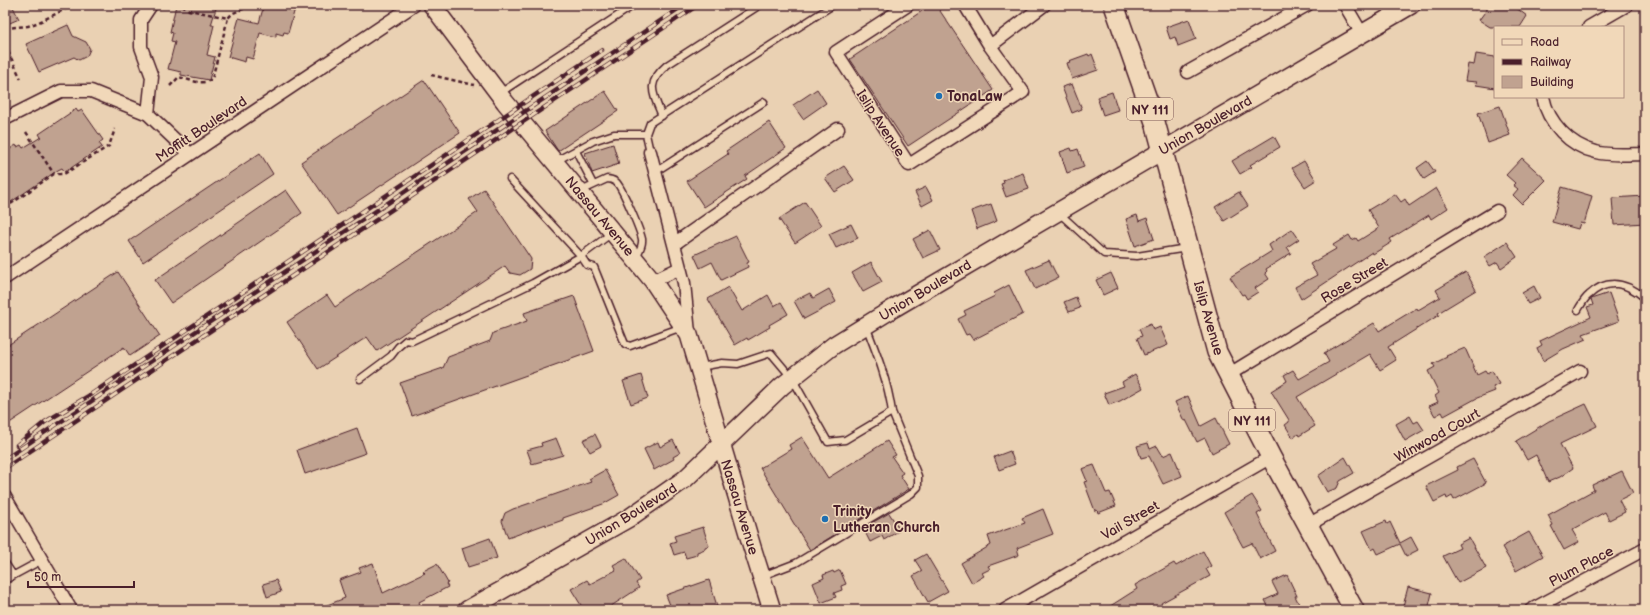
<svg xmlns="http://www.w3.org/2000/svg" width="1650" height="615" viewBox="0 0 1650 615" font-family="'Balsamiq Sans',sans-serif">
<rect width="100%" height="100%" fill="#ead1b3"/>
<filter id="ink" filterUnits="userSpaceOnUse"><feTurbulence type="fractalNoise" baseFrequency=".025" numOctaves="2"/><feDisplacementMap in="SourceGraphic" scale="8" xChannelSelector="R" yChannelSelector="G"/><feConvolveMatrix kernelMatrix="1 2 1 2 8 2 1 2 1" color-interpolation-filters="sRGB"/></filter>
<g filter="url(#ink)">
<path fill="#c0a290" stroke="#4a1f2b" d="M5,5H12L19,19L5,25Z
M176,5H217L211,25H214L207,55L215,57L209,80L181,75V72L168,69L175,42L171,41L173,33L170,32Z
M264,5H296L288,33L284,32L283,35L276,33V37L260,33L253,59L246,57L245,62L228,57L239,18L259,23Z
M931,5H936L993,90L908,146L850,59Z
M1490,5H1512L1527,16L1520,27H1490L1479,20Z
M1189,19L1196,39L1178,46L1175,37L1170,39L1166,27Z
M68,25L73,36L86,42L90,49L87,56L79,60L74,57L39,72L26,44Z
M1088,54L1089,56L1092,54L1098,70L1072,79L1067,63L1070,62L1069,61Z
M1476,54L1495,57V88L1476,85L1477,82L1465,81L1468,64L1474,65Z
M424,80L460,133L337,215L301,162Z
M1072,84L1082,109L1072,113L1062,87Z
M817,89L826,103L803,119L793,105Z
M605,91L618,111L558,151L545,131Z
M1112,92L1118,110L1103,115L1097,97Z
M1500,106L1510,135L1488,143L1478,113Z
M76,109L78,112L82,110L103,140L99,143L102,147L65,172L62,168L58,170L5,206V152L16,145L17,147L21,145L23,148L41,137L39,134Z
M769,122L786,148L745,176L747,179L704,207L687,181L728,154L726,151Z
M1274,136L1280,147L1250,165L1252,167L1240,174L1232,161Z
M613,144L619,164L592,173L585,153Z
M1071,148L1072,151L1078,149L1084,167L1067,173L1060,152Z
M260,153L273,174L143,262L129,241Z
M1522,158L1546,180L1522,204L1513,195L1518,189L1513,185L1515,183L1506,175Z
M1304,161L1316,180L1305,187L1292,168Z
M1427,161L1435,172L1424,179L1417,168Z
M844,166L854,180L835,192L825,178Z
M1023,173L1029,189L1006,197L1001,184L1004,183L1003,180Z
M926,187L933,200L922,206L915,192Z
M1562,187L1592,196L1584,224L1580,223L1578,229L1552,222Z
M1436,188L1448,208L1431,219L1429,215L1390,239L1392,242L1373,254L1372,252L1301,299L1295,287L1317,275L1310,264L1336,249L1333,245L1349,235L1352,240L1356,238L1358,241L1379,228L1368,210L1395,194L1401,202L1405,199L1409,206Z
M484,189L531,259L530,269L520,275L510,273L505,266L377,351L367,337L318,369L287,322L327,295L335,307L478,212L469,199Z
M286,190L302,213L171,303L155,280Z
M1239,192L1248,206L1224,221L1215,207Z
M1645,196V223L1614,225L1612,198Z
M805,202L821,226L795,243L779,219Z
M991,204L997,221L977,229L971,211Z
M1137,215L1139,221L1147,218L1154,239L1135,246L1126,219Z
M851,224L858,238L836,248L829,234Z
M1292,229L1299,239L1287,247L1291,253L1266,269L1267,271L1265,273L1269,279L1255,288L1258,292L1247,299L1244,294L1242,295L1230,277L1272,251L1269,245Z
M930,230L940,250L923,258L913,239Z
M736,236L749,262L747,263L748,267L721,280L712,262L700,268L694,255Z
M1507,242L1517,257L1501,268L1497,262L1490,266L1484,257Z
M1049,260L1058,278L1035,289L1026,270Z
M871,262L882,282L863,292L852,273Z
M118,272L160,336L130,356L124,347L5,426V347Z
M1466,272L1476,290L1438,313L1439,315L1388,347L1396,360L1380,370L1370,354L1297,397L1315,426L1299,436L1298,434L1293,438L1285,425L1289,422V420L1271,391L1287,381L1284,375L1293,370L1299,379L1329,362L1324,353L1374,323L1379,331L1417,308L1418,310L1440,297L1436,290Z
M1111,273L1118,288L1103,295L1096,280Z
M1009,285L1023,314L973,340L969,334L966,335L958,319L966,315L964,311L995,296L994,293Z
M1534,286L1540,298L1528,304L1522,293Z
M728,287L742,311L768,295L774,306L781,302L788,314L769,325L770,327L748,340L747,338L735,345L708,299Z
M829,289L836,302L804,319L794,301L810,293L813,298Z
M1609,293L1619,321L1583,334L1586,339L1563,349L1543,361L1537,348L1542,345L1540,341L1591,317L1587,307L1593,305L1591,299Z
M574,296L594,351L412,416L400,383L443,368L448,357L490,341L493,333L527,321L524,313Z
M1076,297L1080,308L1069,312L1064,302Z
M1151,324L1153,330L1160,327L1168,345L1144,355L1137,338L1142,336L1139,329Z
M1465,348L1477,375L1485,371L1487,374L1492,371L1499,384L1493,387L1495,391L1477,398L1444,416L1442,412L1435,416L1429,406L1438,402L1435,396L1439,393L1428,371L1435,367L1433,364L1447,357L1446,356Z
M1135,374L1143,388L1120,401L1109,405L1104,393L1124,386L1122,382Z
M641,375L648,398L631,404L623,381Z
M1188,396L1201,426L1216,418L1229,444L1212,453L1205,438L1197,442L1186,420L1184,421L1175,402Z
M1586,404L1597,426L1560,444L1573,468L1560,477L1548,482L1536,455L1527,460L1516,441L1549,421Z
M1410,416L1414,423L1418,421L1424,430L1405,441L1396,424Z
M357,428L366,453L305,474L297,450Z
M595,434L601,446L590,452L583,440Z
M802,437L828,478L887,441L896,455L892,457L903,473L900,475L909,489L810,550L760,468L791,449L789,445Z
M556,438L563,455L532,464L527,450L542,446L541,443Z
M673,440L680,453L673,457L674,459L654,470L644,449L658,442L660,447Z
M1148,443L1150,449L1157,446L1163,456L1172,452L1182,476L1163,484L1149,456L1141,458L1137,446Z
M1010,451L1015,464L999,470L994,457Z
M1345,457L1354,473L1340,481L1337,488L1327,492L1318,476Z
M1473,459L1486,483L1454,500L1452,496L1447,499L1446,496L1434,502L1426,486L1458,470L1457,467Z
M1094,465L1106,493L1110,492L1116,506L1098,513L1097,510L1095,511L1084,482L1087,481L1082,469Z
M605,470L619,495L603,504L563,518V520L546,526V524L508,538L502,521L505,513L513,509L591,482L589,479Z
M1622,471L1633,493L1619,500L1625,512L1609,520L1605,512L1572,530L1579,542L1564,550L1551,526L1553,525L1548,515L1594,490L1592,485Z
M1252,495L1262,511L1257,514L1275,551L1260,559L1252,543L1243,547L1224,512Z
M1043,509L1053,534L1017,548L1019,555L988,566L990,569L982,573L984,576L972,583L961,563L991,545L988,536L1025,523L1022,518Z
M889,513L900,530L884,540L882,536L870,542L863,528Z
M1386,521L1387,524L1390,522L1400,543L1411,537L1418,550L1406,556L1400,544L1378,554L1375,548L1372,550L1363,531Z
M703,527L709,546L705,547V549L697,552V555L686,558L684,552L674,555L670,543L676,541L674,536Z
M1529,532L1543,556L1516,571L1502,547Z
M490,538L497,558L468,567L462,548Z
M1469,538L1486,568L1458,583L1443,556L1460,548L1458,544Z
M1203,551L1211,566L1206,569L1210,576L1161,603L1164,610H1104L1137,589L1135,585L1174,563L1176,566Z
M926,554L948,591L928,602L913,576L922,571L915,560Z
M626,558L640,580L636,583L639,588L605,610H584L571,589L587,580L590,584L616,570L613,565Z
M373,563L383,593L425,573L423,571L437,564L448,583L446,584L448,587L419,602L420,604L409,610H317V609L345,598L339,580L361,572L359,568Z
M840,570L846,584L841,586L842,590L834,593L836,597L821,603L813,583L824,578L823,575L833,571L834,573Z
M1287,575L1297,596H1295L1299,604L1286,610H1270L1265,600L1278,594L1272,582Z
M276,580L281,592L267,597L263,584Z
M709,580L717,606L706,610H672L666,595Z
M1408,587L1432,593L1428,610H1402Z"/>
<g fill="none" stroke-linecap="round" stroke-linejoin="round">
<g stroke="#4a1f2b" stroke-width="9">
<path id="lane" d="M500,93L634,5
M662,116C652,92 646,83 667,65L760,5
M576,151L593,184
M650,152L646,134L650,123L833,5
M556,161L593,141L614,134H646
M655,172L764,102
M510,179L581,256L612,233
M581,191L607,179C609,179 613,180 616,182C622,187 640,230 642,239C643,246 639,251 636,257
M1059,213L1104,254L1137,256L1187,248
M1578,310C1581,305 1584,299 1589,295C1608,277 1627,283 1645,298
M700,367L722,363L738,364L771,353L792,378L828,442L845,440L892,412C888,382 877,354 866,326
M360,379L391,356L398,347L406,340L412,341L533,283L581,256L587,265L594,267L625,344L630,346L682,327
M5,563L13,575
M762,576L796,563L911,494L918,487V476L892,412
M5,580L42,560"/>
</g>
<g stroke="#4a1f2b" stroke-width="15">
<path id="street" d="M908,5L836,52L909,165L1023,92L990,46L965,5
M1345,5L1362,34
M1589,27L1627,5
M990,46L1044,5
M1188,72L1307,5
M1543,97C1548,123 1570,146 1596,152C1608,156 1631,154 1645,154
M148,114L152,77L141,47V20L151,5
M5,119L61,91H91L148,114L190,154
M650,152L684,283L689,333
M674,244L838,129
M5,278L414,5
M653,281L680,268
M1228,375L1497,211
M5,497L71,610
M1308,525L1580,371
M1005,610L1271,457
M1531,610L1645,549"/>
</g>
<g stroke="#4a1f2b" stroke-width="20">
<path id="secondary" d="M432,5L505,102L653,281L689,335L752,547L772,610
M467,610L629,518L685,479L782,386L834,345L894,308L1411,5"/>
</g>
<g stroke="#4a1f2b" stroke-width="22">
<path id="primary" d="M1114,5L1155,122L1217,352L1271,457L1354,610"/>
</g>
<path stroke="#4a1f2b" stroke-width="2.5" stroke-dasharray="4 3" stroke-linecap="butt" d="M182,5L189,10L228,18L233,13L253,5
M658,5L660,9L667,5
M5,28L28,26L39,22L74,5
M5,45L21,79
M431,75L474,85
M170,86L179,77C190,80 203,86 212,79L228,18
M26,132L54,174
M5,208L54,174H64L109,146L115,129"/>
<use href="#lane" stroke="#f1d8b9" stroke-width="6"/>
<use href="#street" stroke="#f1d8b9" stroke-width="12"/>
<use href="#secondary" stroke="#f1d8b9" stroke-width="17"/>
<use href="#primary" stroke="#f1d8b9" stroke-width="19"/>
<g stroke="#4a1f2b" stroke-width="4.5">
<path id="rail" d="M17,445L45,422L90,395L602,50
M5,459L684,5
M5,468L698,5"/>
</g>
<use href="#rail" stroke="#f1d8b9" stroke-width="3" stroke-dasharray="9" stroke-linecap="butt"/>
</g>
</g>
<g fill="#1f6fb2" stroke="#f1d8b9" stroke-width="1.5">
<circle cx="939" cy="96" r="4"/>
<circle cx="825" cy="519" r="4"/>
</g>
<g text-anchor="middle" stroke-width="3" stroke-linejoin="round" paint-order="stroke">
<g fill="#f1d8b9" stroke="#7c5656" stroke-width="1">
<rect x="1127" y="98" width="46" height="22" rx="3"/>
<rect x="1229" y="409" width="46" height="22" rx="3"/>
</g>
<g font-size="13" font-weight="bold" fill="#4a1f2b">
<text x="1150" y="114">NY 111</text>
<text x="1252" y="425">NY 111</text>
</g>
<g font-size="14" font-weight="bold" fill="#4a1f2b" stroke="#f1d8b9" text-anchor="start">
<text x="947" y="101">TonaLaw</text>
<text x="833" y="516">Trinity<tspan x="833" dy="16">Lutheran Church</tspan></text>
</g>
<g font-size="14" fill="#4a1f2b" stroke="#f1d8b9">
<text transform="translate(881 123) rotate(57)" y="5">Islip Avenue</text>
<text transform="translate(1205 125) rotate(-30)" y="5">Union Boulevard</text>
<text transform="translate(201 129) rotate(-34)" y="5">Moffitt Boulevard</text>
<text transform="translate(600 216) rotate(50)" y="5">Nassau Avenue</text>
<text transform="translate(1354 280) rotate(-31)" y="5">Rose Street</text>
<text transform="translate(925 290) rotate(-31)" y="5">Union Boulevard</text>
<text transform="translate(1209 318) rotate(74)" y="5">Islip Avenue</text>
<text transform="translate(1437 435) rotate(-29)" y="5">Winwood Court</text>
<text transform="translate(740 507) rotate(73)" y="5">Nassau Avenue</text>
<text transform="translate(631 514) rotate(-32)" y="5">Union Boulevard</text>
<text transform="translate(1130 520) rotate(-30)" y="5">Vail Street</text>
<text transform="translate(1581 566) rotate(-28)" y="5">Plum Place</text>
</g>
</g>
<rect width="1650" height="615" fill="none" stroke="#f1d8b9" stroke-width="20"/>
<rect x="10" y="10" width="1630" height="595" fill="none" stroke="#4a1f2b" stroke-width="1.5" filter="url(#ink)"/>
<rect x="1494" y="26" width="130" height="72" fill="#f1d8b9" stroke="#ae8e80"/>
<rect x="1502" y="39" width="20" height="6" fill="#f1d8b9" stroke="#ae8e80"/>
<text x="1530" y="46" font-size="12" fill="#4a1f2b">Road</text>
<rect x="1502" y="59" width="20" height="6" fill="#4a1f2b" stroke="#ae8e80"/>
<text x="1530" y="66" font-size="12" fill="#4a1f2b">Railway</text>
<rect x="1502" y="76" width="20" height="12" fill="#c0a290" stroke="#ae8e80"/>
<text x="1530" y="86" font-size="12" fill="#4a1f2b">Building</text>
<path d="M28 581v6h106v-6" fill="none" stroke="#4a1f2b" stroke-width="2"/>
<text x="34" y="581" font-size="12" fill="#4a1f2b" stroke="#f1d8b9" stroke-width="3" paint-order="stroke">50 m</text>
</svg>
